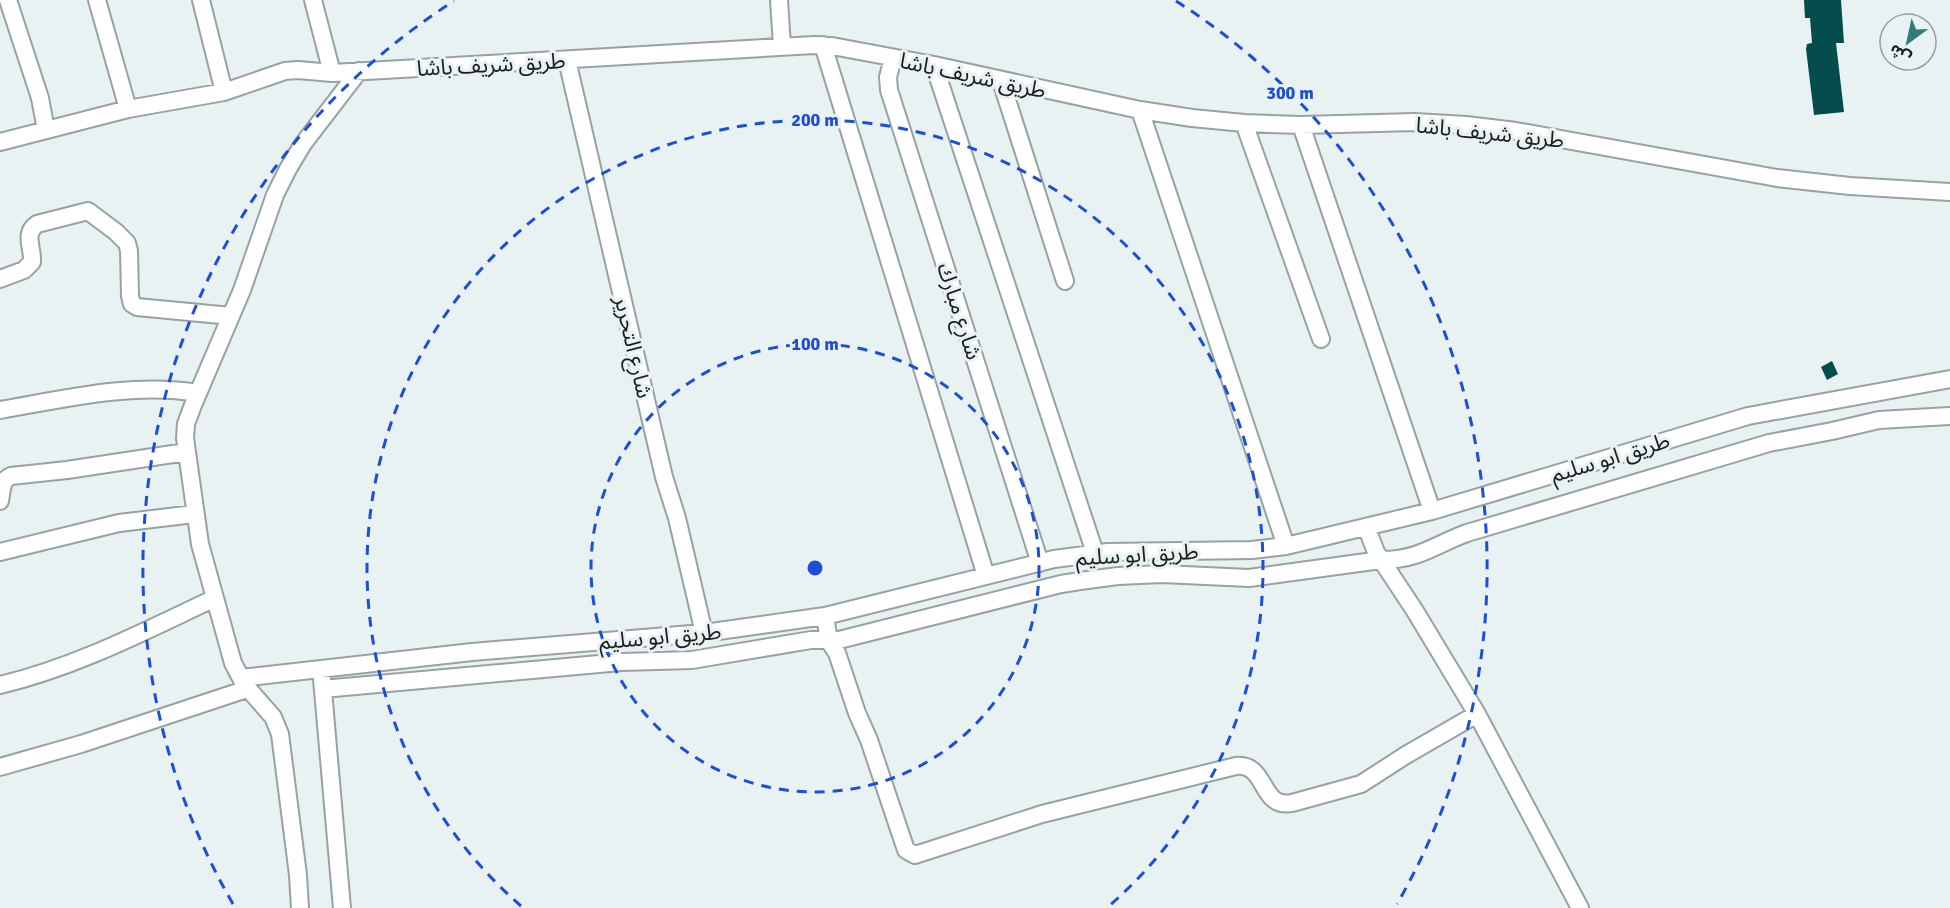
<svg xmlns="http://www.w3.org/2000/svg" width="1950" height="908" viewBox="0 0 1950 908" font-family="Signika,'Noto Sans Arabic',sans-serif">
<rect width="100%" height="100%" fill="#e8f2f2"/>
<path fill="#054d4c" d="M1804,0H1841L1844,43H1836L1844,112L1814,115L1806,49L1807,44L1812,43L1810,18H1805Z
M1832,361L1838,374L1827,380L1821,367Z"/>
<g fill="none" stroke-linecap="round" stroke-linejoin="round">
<g stroke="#98a2a2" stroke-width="20">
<path id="minor" d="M8,0L40,98L46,130
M97,0L128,109
M201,0L224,92
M313,0L332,73
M779,0L782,46
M823,45L986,576
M893,58L888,77L889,90L1040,563
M567,60L664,477L677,518L704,633
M934,65L1095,553
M1001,81L1065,281
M1140,110L1286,546
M1244,123L1321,339
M1301,125L1432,511
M0,142L128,109L224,92L285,71L298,70L332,73L814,45L832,46L934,65L1140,110L1192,118L1244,123L1301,125L1415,122L1466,125L1516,131L1777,178L1850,186L1950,192
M0,279L24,270L32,262C33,247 23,234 37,224L88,211L116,232L127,243L129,251L130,296L132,304L137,307L231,316
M0,410C64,399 133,382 198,393
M0,501C2,491 1,480 11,476L67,470L186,452
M1369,526V534L1376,552L1415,611L1477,714L1580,908
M0,552L119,523L194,514
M825,616L829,641L837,653L857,713L869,740L906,850L915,855L1042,814L1236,766C1268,763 1259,809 1292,803L1361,784L1406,755L1477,714
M241,678L472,652L704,633L825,616L1054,559L1108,552L1252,550L1286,546L1432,511L1748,416L1950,379
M322,679L342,908
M0,685C76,667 145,631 215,598
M323,689L621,662L692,660L811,640H839L1061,584L1080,581L1118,576L1162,574L1249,578L1381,560C1419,560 1434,545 1467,533L1769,443L1832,431L1879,420L1950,416
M0,767L81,744L247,689
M300,908L298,875L280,734L273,717L244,684L233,663L200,544L185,438L186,424L193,405L242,290L275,195L288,169L303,144L359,71"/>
</g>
<use href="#minor" stroke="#fff" stroke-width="16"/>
</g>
<g fill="none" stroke="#1d4ed8" stroke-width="3" stroke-dasharray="10 8">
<circle cx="815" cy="568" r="224"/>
<path d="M521 906A448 448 0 1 1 1109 906"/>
<path d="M233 904A672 672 0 0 1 454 1M1176 1A672 672 0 0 1 1397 904"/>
</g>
<g text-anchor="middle" stroke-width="6" stroke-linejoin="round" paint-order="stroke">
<g font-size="22" fill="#1c1f1f" stroke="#e8f2f2">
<text transform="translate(491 64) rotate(-3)" y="8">طريق شريف باشا</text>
<text transform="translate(973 75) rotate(12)" y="8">طريق شريف باشا</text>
<text transform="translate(1490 132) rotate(6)" y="8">طريق شريف باشا</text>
<text transform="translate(960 311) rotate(72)" y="8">شارع مبارك</text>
<text transform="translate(634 347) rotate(77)" y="8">شارع التحرير</text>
<text transform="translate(1610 457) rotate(-17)" y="8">طريق ابو سليم</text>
<text transform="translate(1137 554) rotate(-3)" y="8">طريق ابو سليم</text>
<text transform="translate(660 636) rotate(-5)" y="8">طريق ابو سليم</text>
</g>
</g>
<circle cx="815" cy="568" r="9" fill="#1d4ed8" stroke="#e8f2f2" stroke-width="3"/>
<g font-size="18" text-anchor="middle" font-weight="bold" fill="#1d4ed8" stroke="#e8f2f2" stroke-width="6" stroke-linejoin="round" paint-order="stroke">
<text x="1290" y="99">300 m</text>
<text x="815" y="126">200 m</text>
<text x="815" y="350">100 m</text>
</g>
<g transform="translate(1908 42) rotate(213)"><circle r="28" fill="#e8f2f2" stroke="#969e9e" stroke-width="1.5"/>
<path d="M0-4.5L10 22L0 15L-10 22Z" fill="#327b79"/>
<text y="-9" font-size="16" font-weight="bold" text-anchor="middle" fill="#1c1f1f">ش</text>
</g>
</svg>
